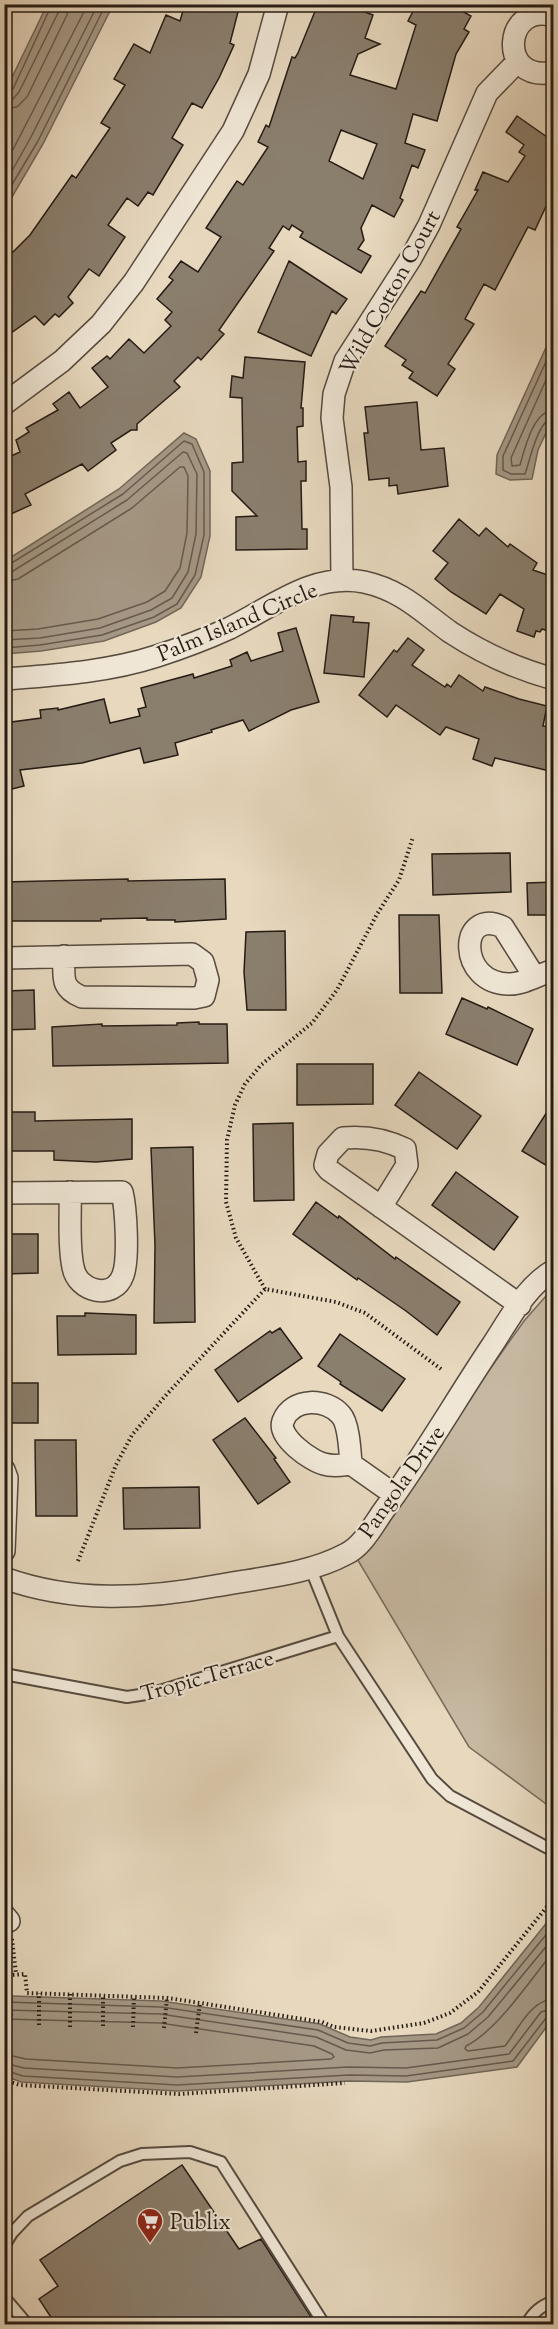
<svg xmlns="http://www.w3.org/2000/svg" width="558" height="2329" viewBox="0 0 558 2329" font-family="'Sorts Mill Goudy',serif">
<rect width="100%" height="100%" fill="#e7d8be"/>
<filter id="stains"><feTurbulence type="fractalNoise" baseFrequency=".00333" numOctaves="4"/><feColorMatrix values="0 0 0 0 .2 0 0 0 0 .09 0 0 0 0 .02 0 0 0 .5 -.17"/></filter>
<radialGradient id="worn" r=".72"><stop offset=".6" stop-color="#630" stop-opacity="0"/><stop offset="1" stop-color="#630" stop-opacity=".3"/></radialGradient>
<path fill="#c6b8a1" stroke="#766a5b" stroke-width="1.5" d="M553,1288V1809L469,1747L356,1557L524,1321Z"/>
<path fill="#a59885" stroke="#726658" stroke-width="1.5" d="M47,5H113L43,144L5,209V92Z
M553,332V418L538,450L532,479L510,480L496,474L497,455Z
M184,433L196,439L210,471V536L201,577L181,608L156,622L104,641L41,651L5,654V561L119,489Z
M553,1915V2018L517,2067L407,2082L349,2081L177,2091L21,2082L5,2076V1996H13L161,2001L320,2024L350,2037L371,2040L381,2037L436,2034L461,2023L479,2007Z"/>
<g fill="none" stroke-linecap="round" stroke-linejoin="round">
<path stroke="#665a4d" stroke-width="1.5" d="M4,93L13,89L52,4
M4,100L13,99L19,92L58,13L59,4
M4,109L17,107L27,97L67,15L69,4
M4,167L88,4
M4,185L31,137L98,4
M4,198L38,141L106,4
M554,344L503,456V470L511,474H525C530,460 538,419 554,417
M554,362L511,458L512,466L520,465C525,448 533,411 554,410
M4,565L10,564L123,494L184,441L192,444L204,472V535L195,575L177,604L154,617L102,635L40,645L4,648
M4,573L13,571L127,500L183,452L187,453L197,474L196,534L188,572L172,598L151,610L100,628L40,638L4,640
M4,582L18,579L132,508L180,467H184L188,476L187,533L180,568L165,591L147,602L98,619L38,629L4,631
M554,1951C530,1980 498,2030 466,2046L465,2049L468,2051L505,2046C518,2030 530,2000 554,1999
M4,2002L161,2007L318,2030L348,2043L370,2046L382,2043L437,2040L464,2028L483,2012L554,1925
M4,2010L160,2014L316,2037L346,2050L370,2053L384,2050L438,2048L468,2034L488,2017L554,1937
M4,2019L160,2023L314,2046L332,2054L334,2057L331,2059L177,2068L26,2059L4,2054
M4,2063L24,2068L177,2077L348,2067L406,2068L509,2054L541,2012L554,2008
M4,2070L23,2076L177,2085L349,2075L406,2076L513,2061L546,2018L554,2016"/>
</g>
<path fill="#8a7e6d" stroke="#261c15" stroke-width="1.5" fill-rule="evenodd" d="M185,4H240L230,43L234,45L219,78L202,108L192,103L172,138L183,145L153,195L148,192L138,206L127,198L108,225L125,237L99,276L89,269L68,297L73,303L59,317L55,314L44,325L35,316L4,338V261L30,235L72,175L76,178L110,128L101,123L125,85L114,79L134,44L150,53L166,15L180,21Z
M318,4H343L373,15L365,38L380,44L358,54L350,75L396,89L416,25L408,21L417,4H462L460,10L471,16L464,29L469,32L456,54L437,121L413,114L405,143L425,150L418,168L412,165L400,198L403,200L394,217L372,205L361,228L364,240L358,249L371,256L361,273L300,237L303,232L292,225L289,230L283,226L269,248L274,251L219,330L224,334L201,360L198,357L174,381L180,387L137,424V430H131L111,443L116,450L88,471L82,464L25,494L31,505L4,517V459L20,452L16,440L29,432L26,428L58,410L53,404L69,392L80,408L108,387L92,368L107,356L110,359L129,339L144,353L171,326L165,320L172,312L157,299L173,280L169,277L181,261L198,272L221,237L206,228L237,181L243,185L268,147L258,142L266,125L269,127L292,57L295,58L298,53ZM341,130L377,144L363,179L329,161Z
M517,116L554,142V189L535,230L528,227L495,290L484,284L465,319L474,324L448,364L455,369L437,396L409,378L413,372L402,365L406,360L385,346L421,291L425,293L461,229L457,227L478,190H475L483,172L508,182L525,156L519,152L524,145L506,132Z
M289,261L347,299L336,314L332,311L311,356L258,332Z
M245,357L305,362L301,408H303V426L297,427L298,462L306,461V481H301L302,529H307V549L236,550V517L257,516L232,491V463L243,462L242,398L230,397L232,376L243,378Z
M417,402L421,450L444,448L448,486L398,494L397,485L389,486V478L369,480L364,433H368L365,407Z
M459,519L479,536L486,528L508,547L510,544L537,563L533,570L554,577V633L542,629L540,632L536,631L534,637L517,631L524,609L500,594L486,614L451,592L435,579L448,563L433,551Z
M331,615L354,617L353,622L369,623L364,677L324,673Z
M296,628L319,702L291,710L249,731L243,720L211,730L212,732L175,743L178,755L144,763L140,748L82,763L20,770L24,786L4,791V723L41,718L40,710L58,708V710L104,699L110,723L140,716L138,709L146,707L141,688L193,674L194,678L232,666L230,660L247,652L251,661L283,651L278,633Z
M408,638L424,650L412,665L445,687L447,684L451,687L459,675L483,691L485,687L519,699L547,706L543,726L554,728V772L495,758L492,766L473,759L479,739L446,727L440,735L396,705L387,717L359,695L394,650L397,652Z
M510,853L511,892L433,895L432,854Z
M128,879V881L225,879L226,919L175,922V920H147V918L101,919V921H4V882Z
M554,882V915H528L527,883Z
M399,915H439L442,993H400Z
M285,931L286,1010H247L244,972L246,932Z
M34,990L35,1029L4,1030V991Z
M462,998L487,1009L488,1007L533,1029L517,1065L446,1034Z
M199,1022V1024H227L228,1063L53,1066L52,1027L102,1024V1026L177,1025V1023Z
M297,1064H373V1104L297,1105Z
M419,1072L481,1116L457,1149L395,1105Z
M554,1101V1170L522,1151Z
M4,1112H35V1121L132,1119V1159L96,1162L54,1160V1151H4Z
M293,1123L294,1200L254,1201L253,1124Z
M193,1147L195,1322L154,1323L155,1245L151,1148Z
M456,1172L518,1217L494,1250L432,1205Z
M316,1202L338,1218L339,1216L395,1259L396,1257L460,1302L437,1335L406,1311L358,1278L357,1280L293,1234Z
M4,1234H38V1273L4,1274Z
M85,1313L136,1315V1354L58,1355L57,1316H85Z
M280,1328L302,1358L238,1402L215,1370L270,1331L272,1333Z
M340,1334L405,1379L382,1411L340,1384L341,1382L318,1366Z
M4,1383H38V1423H4Z
M245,1418L276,1458L274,1459L290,1482L258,1504L213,1440Z
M35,1440H76L77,1516H36Z
M199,1487L200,1528L124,1529L123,1488Z
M182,2165L239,2249L261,2239L313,2320L306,2325H56L39,2299L58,2286L40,2260Z"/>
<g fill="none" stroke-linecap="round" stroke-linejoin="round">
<g stroke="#564b3f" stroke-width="14">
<path id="lane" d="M310,1567L338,1636L432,1779L450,1796L550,1849
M4,1674L127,1697L153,1693L338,1636
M4,2246L12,2233L28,2216L120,2161L142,2154L190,2152L221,2162L324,2324
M4,2297L27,2324
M527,2324C533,2312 541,2306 554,2301"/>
</g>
<g stroke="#564b3f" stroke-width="24">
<path id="street" d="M554,16C504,0 496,84 554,72
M4,404L62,361L101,324L134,282L233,131L259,74L278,4
M342,580L341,487L332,418L334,394L345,361L411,258L429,225L487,93L518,61
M4,679C56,675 108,672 157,656C182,648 206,639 230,628C272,607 314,572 364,582C401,590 421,611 450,632C482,653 517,669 554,679
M4,958L192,954L203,962L208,980L204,996L194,998L82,997C60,988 64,977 64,956
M534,976L503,927C458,906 457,985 510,984C524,984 540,974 554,970
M4,1193L122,1192C126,1208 129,1259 123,1275C114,1301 77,1292 73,1267C68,1244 71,1215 70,1192
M381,1207L407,1165L405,1149C385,1139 364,1136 343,1138L328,1154L325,1165L329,1170L520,1305
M351,1464C350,1452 349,1424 341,1415C327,1398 292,1397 283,1421C277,1437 311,1461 324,1464C333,1467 342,1465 351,1464L395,1495
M4,1470L7,1478L4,1551
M4,1578C73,1603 145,1599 215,1586C257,1578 307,1575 346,1554C363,1546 374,1524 384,1510C423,1457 455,1401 491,1347C509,1320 525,1287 554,1270
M4,1915L9,1921"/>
</g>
<path stroke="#261c15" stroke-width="4" stroke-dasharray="1.5 3" stroke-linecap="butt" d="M265,1289L236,1238L226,1202L227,1140L235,1105L245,1084L261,1065L312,1023L337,990L377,914L399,880L413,837
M78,1561L116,1465L132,1435L167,1394L265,1289L336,1302L365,1313L441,1369
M12,1939L16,1974
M8,1992L11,2017
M4,1993L10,1992L9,1975L25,1974L27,1993L168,1998L322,2022L334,2027L371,2031L424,2023L450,2013L478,1992L554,1898
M39,2025V1993
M103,2026V1995
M70,2027V1994
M133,2027L134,1996
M164,2028L167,1998
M196,2033L200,2003
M4,2080L20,2085L179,2094L345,2083"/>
<use href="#lane" stroke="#efe6d5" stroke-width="10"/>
<use href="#street" stroke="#efe6d5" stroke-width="21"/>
</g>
<defs>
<g id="supermarket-pin" transform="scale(1.35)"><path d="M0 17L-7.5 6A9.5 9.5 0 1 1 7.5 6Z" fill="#8f2418" stroke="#efe6d5"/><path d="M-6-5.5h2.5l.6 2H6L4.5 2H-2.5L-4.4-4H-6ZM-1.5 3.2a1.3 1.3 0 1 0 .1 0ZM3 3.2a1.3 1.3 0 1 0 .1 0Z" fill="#fff"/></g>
</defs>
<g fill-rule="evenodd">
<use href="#supermarket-pin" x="150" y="2221"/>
</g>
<g text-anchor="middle" stroke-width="4.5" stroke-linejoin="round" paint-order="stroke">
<g font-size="22" fill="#261c15" stroke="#efe6d5">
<text transform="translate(389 292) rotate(-61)" y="8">Wild Cotton Court</text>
<text transform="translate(237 621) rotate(-23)" y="8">Palm Island Circle</text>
<text transform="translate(401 1481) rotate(-55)" y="8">Pangola Drive</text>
<text transform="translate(207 1675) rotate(-16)" y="8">Tropic Terrace</text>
</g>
<g font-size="22" fill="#261c15" stroke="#efe6d5" text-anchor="start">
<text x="170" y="2229">Publix</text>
</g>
</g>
<rect width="558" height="2329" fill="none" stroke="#e7d8be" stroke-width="24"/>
<rect x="6" y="6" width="546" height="2317" fill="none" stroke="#261c15" stroke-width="3"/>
<rect x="12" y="12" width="534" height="2305" fill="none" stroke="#261c15" stroke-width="1.5"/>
<rect width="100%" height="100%" filter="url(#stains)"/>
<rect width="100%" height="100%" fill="url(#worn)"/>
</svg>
